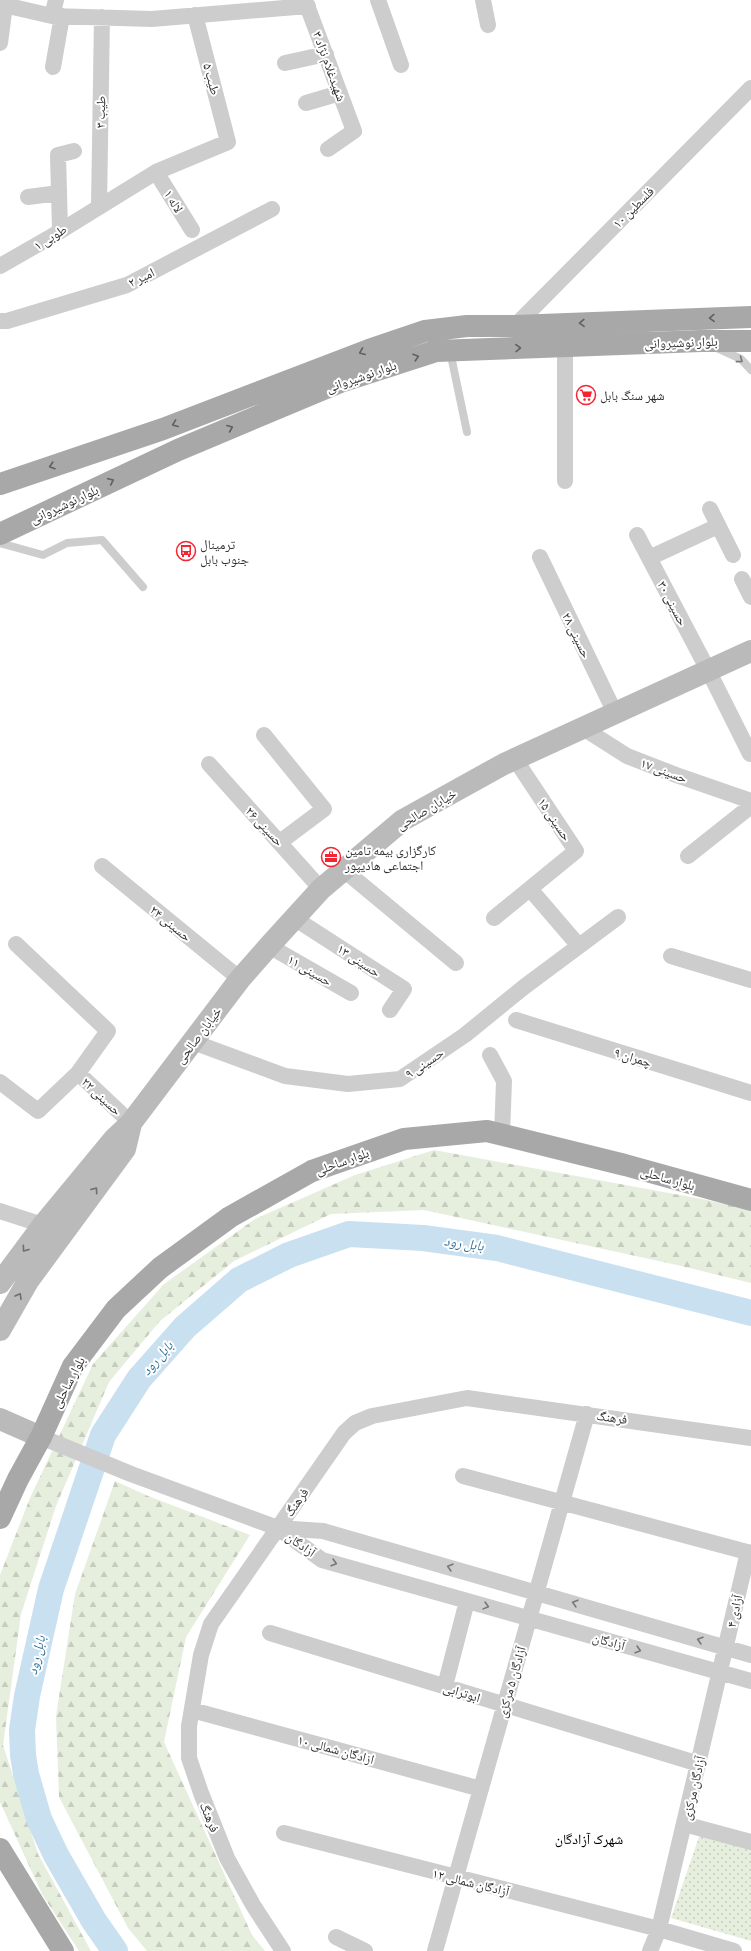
<svg xmlns="http://www.w3.org/2000/svg" width="751" height="1951" viewBox="0 0 751 1951" font-family="Barlow,'Noto Naskh Arabic',sans-serif">
<defs>
<pattern id="green-dots" width="8" height="8" patternUnits="userSpaceOnUse"><rect width="8" height="8" fill="#e6eedd"/><path d="M2 2h.1M6 6h.1" fill="none" stroke="#c6ccbe" stroke-width="1.8" stroke-linecap="round"/></pattern>
<pattern id="forest-firs" width="22" height="20" patternUnits="userSpaceOnUse"><rect width="22" height="20" fill="#e6eedd"/><path d="M5 1l3.5 6h-7zM16 11l3.5 6h-7z" fill="#c6ccbe"/></pattern>
</defs>
<rect width="100%" height="100%" fill="#fff"/>
<path fill="url(#green-dots)" d="M700,1834L751,1850V1941L671,1918Z"/>
<path fill="url(#forest-firs)" d="M434,1150L707,1200L751,1210V1283L677,1265L424,1210L331,1214L234,1261L160,1321L109,1382L56,1506L21,1614L3,1745L38,1854L91,1951H79L42,1894L0,1802V1575L30,1498L93,1364L164,1284L255,1219L355,1175Z
M115,1481L148,1496L250,1535L186,1637L164,1742L252,1935L265,1951H147L128,1928L59,1797L56,1716L75,1594Z"/>
<g fill="none" stroke-linecap="round" stroke-linejoin="round">
<path stroke="#c8e0ef" stroke-width="26" d="M115,1951L94,1921L56,1855L39,1819L26,1774L23,1755L22,1730L27,1696L51,1589L103,1435L139,1379L185,1327L239,1280L289,1255L349,1234L423,1238L497,1248L751,1313"/>
<path stroke="#cdcdcd" stroke-width="8" d="M717,348L741,359L751,370
M450,351L467,432
M0,543L43,555L67,543L102,540L143,587"/>
<path stroke="#cdcdcd" stroke-width="16" d="M305,0L354,131L328,149
M378,0L401,65
M483,0L488,25
M0,4L52,16L152,19L308,6
M52,16L56,0
M0,43L5,5
M285,63L326,54
M53,67L62,16
M306,103L340,93
M156,172L192,230
M28,197L59,193
M99,206L102,17
M60,230L58,155L74,151
M0,266L49,238L156,172L228,142L195,15
M0,321H7L127,285L272,209
M515,326L751,88
M565,347V481
M710,509L733,555
M637,535L708,670L750,754
M540,557L615,713
M649,558L718,526
M742,579L751,597
M583,728L627,756L676,775L751,801
M264,735L324,809L280,842
M209,764L321,889
M688,856L751,806
M102,866L240,979
M344,870L456,963
M530,889L579,946
M294,918L404,989L390,1010
M494,918L576,851L515,759
M16,944L108,1031L78,1073
M269,946L351,993
M671,956L751,980
M516,1020L751,1093
M193,1042L285,1076L348,1084L400,1079L465,1035L524,987L618,917
M490,1055L504,1081L502,1135
M0,1082L38,1111L78,1073L131,1123
M0,1211L43,1225
M41,1437L131,1474L278,1528L322,1560L751,1681
M463,1476L751,1553
M278,1528L323,1531L751,1655
M270,1633L699,1764
M445,1686L467,1601
M192,1710L481,1789
M684,1824L751,1842
M284,1833L659,1929L734,1951
M336,1937L365,1951
M283,1951L253,1905L227,1858L201,1793L189,1758V1726L201,1655L211,1624L344,1433L355,1423L372,1416L467,1398L751,1438
M435,1951L587,1414
M650,1951L659,1929L748,1552"/>
<path stroke="#bababa" stroke-width="22" d="M0,1283L43,1225L114,1139L131,1123L240,979L269,946L321,889L403,820L504,764L751,651
M0,1330L28,1281L125,1149L131,1124
M0,1419L41,1437"/>
<path stroke="#a8a8a8" stroke-width="22" d="M0,484L163,429L369,350L425,331L467,326H515L751,317
M0,534L178,450L340,382L436,351L701,341H751
M0,1518L18,1479L41,1437L73,1366L116,1309L160,1268L230,1217L312,1171L404,1139L487,1131L625,1165L751,1200
M0,1849L63,1951"/>
</g>
<defs><path id="oneway-chevron" d="M-2-3.5L2.5 0L-2 3.5" fill="none" stroke-width="1.6" stroke-linecap="round" stroke-linejoin="round"/></defs>
<g stroke="#606060">
<use href="#oneway-chevron" transform="translate(712 318) rotate(178)"/>
<use href="#oneway-chevron" transform="translate(582 323) rotate(178)"/>
<use href="#oneway-chevron" transform="translate(518 348) rotate(-2)"/>
<use href="#oneway-chevron" transform="translate(362 352) rotate(158)"/>
<use href="#oneway-chevron" transform="translate(416 357) rotate(-18)"/>
<use href="#oneway-chevron" transform="translate(175 424) rotate(159)"/>
<use href="#oneway-chevron" transform="translate(230 428) rotate(-23)"/>
<use href="#oneway-chevron" transform="translate(52 466) rotate(162)"/>
<use href="#oneway-chevron" transform="translate(111 481) rotate(-25)"/>
</g>
<g stroke="#777">
<use href="#oneway-chevron" transform="translate(740 360) rotate(37)"/>
<use href="#oneway-chevron" transform="translate(334 1563) rotate(16)"/>
<use href="#oneway-chevron" transform="translate(450 1567) rotate(-164)"/>
<use href="#oneway-chevron" transform="translate(575 1603) rotate(-164)"/>
<use href="#oneway-chevron" transform="translate(486 1606) rotate(15)"/>
<use href="#oneway-chevron" transform="translate(700 1640) rotate(-164)"/>
<use href="#oneway-chevron" transform="translate(638 1650) rotate(16)"/>
</g>
<g stroke="#6e6e6e">
<use href="#oneway-chevron" transform="translate(95 1190) rotate(-54)"/>
<use href="#oneway-chevron" transform="translate(25 1249) rotate(126)"/>
<use href="#oneway-chevron" transform="translate(19 1296) rotate(-60)"/>
</g>
<defs>
<g id="supermarket-ring" transform="scale(1)"><circle r="9.5" fill="#fff" stroke="#f52432" stroke-width="1.5"/><path d="M-6-5.5h2.5l.6 2H6L4.5 2H-2.5L-4.4-4H-6ZM-1.5 3.2a1.3 1.3 0 1 0 .1 0ZM3 3.2a1.3 1.3 0 1 0 .1 0Z" fill="#f52432"/></g>
<g id="bus-ring" transform="scale(1)"><circle r="9.5" fill="#fff" stroke="#f52432" stroke-width="1.5"/><path d="M-5-6H5V4H4V6H2V4H-2V6H-4V4H-5ZM-3.5-4V0h7V-4ZM-3.5 1.2v1.5H-2V1.2ZM2 1.2v1.5H3.5V1.2Z" fill="#f52432"/></g>
<g id="office-ring" transform="scale(1)"><circle r="9.5" fill="#fff" stroke="#f52432" stroke-width="1.5"/><path d="M-6-3h4V-5.5h4V-3h4V5H-6ZM-1-4.5V-3h2v-1.5ZM-6 0V1H6V0Z" fill="#f52432"/></g>
</defs>
<g fill-rule="evenodd">
<use href="#supermarket-ring" x="586" y="395"/>
<use href="#bus-ring" x="186" y="551"/>
<use href="#office-ring" x="331" y="857"/>
</g>
<g text-anchor="middle" stroke-width="4" stroke-linejoin="round" paint-order="stroke">
<g font-size="13" fill="#303030" stroke="#fff">
<text transform="translate(330 66) rotate(70)" y="5">شهیدغلام نژاد ۳</text>
<text transform="translate(212 79) rotate(75)" y="5">طیب ۵</text>
<text transform="translate(100 112) rotate(-89)" y="5">طیب ۳</text>
<text transform="translate(174 201) rotate(59)" y="5">لاله ۱</text>
<text transform="translate(633 207) rotate(-45)" y="5">فلسطین ۱۰</text>
<text transform="translate(50 237) rotate(-32)" y="5">طوبی ۱</text>
<text transform="translate(141 277) rotate(-26)" y="5">امیر ۲</text>
<text transform="translate(681 342) rotate(-2)" y="5">بلوار نوشیروانی</text>
<text transform="translate(361 376) rotate(-19)" y="5">بلوار نوشیروانی</text>
<text transform="translate(64 504) rotate(-25)" y="5">بلوار نوشیروانی</text>
<text transform="translate(673 603) rotate(62)" y="5">حسینی ۳۰</text>
<text transform="translate(577 635) rotate(64)" y="5">حسینی ۲۸</text>
<text transform="translate(664 770) rotate(20)" y="5">حسینی ۱۷</text>
<text transform="translate(426 809) rotate(-31)" y="5">خيابان صالحی</text>
<text transform="translate(555 819) rotate(56)" y="5">حسینی ۱۵</text>
<text transform="translate(265 826) rotate(47)" y="5">حسینی ۲۶</text>
<text transform="translate(171 923) rotate(39)" y="5">حسینی ۲۴</text>
<text transform="translate(359 960) rotate(33)" y="5">حسینی ۱۳</text>
<text transform="translate(310 970) rotate(30)" y="5">حسینی ۱۱</text>
<text transform="translate(198 1035) rotate(-53)" y="5">خيابان صالحی</text>
<text transform="translate(633 1057) rotate(17)" y="5">چمران ۹</text>
<text transform="translate(424 1063) rotate(-34)" y="5">حسینی ٩</text>
<text transform="translate(102 1096) rotate(43)" y="5">حسینی ۲۲</text>
<text transform="translate(342 1161) rotate(-20)" y="5">بلوار ساحلی</text>
<text transform="translate(668 1178) rotate(16)" y="5">بلوار ساحلی</text>
<text transform="translate(68 1382) rotate(-62)" y="5">بلوار ساحلی</text>
<text transform="translate(612 1417) rotate(8)" y="5">فرهنگ</text>
<text transform="translate(296 1502) rotate(-55)" y="5">فرهنگ</text>
<text transform="translate(301 1544) rotate(35)" y="5">آزادگان</text>
<text transform="translate(734 1611) rotate(-78)" y="5">آزادی ۴</text>
<text transform="translate(609 1641) rotate(16)" y="5">آزادگان</text>
<text transform="translate(511 1682) rotate(-74)" y="5">آزادگان ۵ مرکزی</text>
<text transform="translate(462 1692) rotate(17)" y="5">ابوترابی</text>
<text transform="translate(336 1749) rotate(15)" y="5">ازادگان شمالی ۱۰</text>
<text transform="translate(693 1788) rotate(-77)" y="5">آزادگان مرکزی</text>
<text transform="translate(210 1817) rotate(68)" y="5">فرهنگ</text>
<text transform="translate(471 1882) rotate(14)" y="5">آزادگان شمالی ۱۲</text>
</g>
<g font-size="13" fill="#303030" stroke="#fff" text-anchor="start">
<text x="600" y="400">شهر سنگ بابل</text>
<text x="200" y="549">ترمینال<tspan x="200" dy="15">جنوب بابل</tspan></text>
<text x="345" y="855">کارگزاری بیمه تامین<tspan x="345" dy="15">اجتماعی هادیپور</tspan></text>
</g>
<g font-size="14" font-style="italic" fill="#36739a" stroke="#fff">
<text transform="translate(464 1243) rotate(8)" y="5">بابل رود</text>
<text transform="translate(157 1358) rotate(-49)" y="5">بابل رود</text>
<text transform="translate(36 1655) rotate(-77)" y="5">بابل رود</text>
</g>
<g font-size="14" fill="#000" stroke="#fff">
<text x="589" y="1844">شهرک آزادگان</text>
</g>
</g>
</svg>
